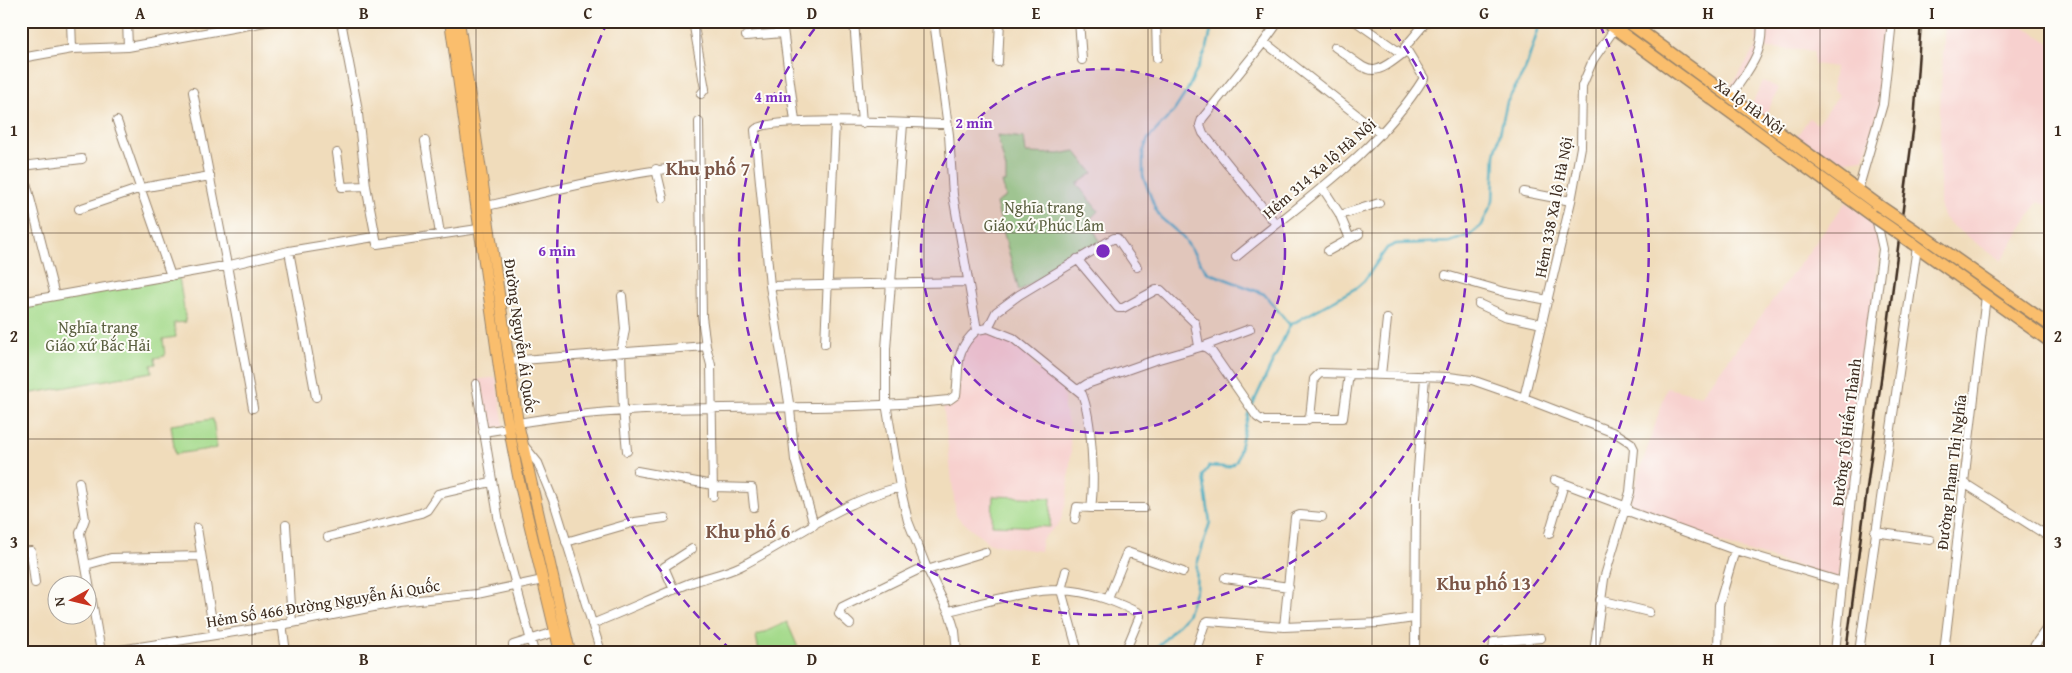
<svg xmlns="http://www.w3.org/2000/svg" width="2072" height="673" viewBox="0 0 2072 673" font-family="'Gentium Book Plus',serif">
<rect width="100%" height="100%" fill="#fdfcf7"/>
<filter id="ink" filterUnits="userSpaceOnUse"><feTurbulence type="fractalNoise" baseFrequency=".02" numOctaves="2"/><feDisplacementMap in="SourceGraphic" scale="10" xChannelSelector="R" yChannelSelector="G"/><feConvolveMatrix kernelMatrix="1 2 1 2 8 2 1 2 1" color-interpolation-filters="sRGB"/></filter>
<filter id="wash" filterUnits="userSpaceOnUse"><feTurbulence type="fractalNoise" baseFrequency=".0096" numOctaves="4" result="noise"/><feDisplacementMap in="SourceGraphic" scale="20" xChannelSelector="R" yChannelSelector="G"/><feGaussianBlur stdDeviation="1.12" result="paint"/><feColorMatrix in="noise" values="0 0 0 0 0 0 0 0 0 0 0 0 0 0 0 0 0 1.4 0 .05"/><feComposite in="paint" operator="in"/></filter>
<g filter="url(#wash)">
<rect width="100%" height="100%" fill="#f0dcbb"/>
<path fill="#f7d0ce" d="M1755,21H1889L1881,103L1864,159L1839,162L1825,161L1795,139L1809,118L1817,124L1839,95L1832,90L1835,67L1814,64V51L1766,48L1736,96L1728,90L1757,46Z
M1945,21H2016L2051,44V208L2039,201L2001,261L1953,226L1944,218L1940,208V106Z
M1763,81L1779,88L1765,117L1751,107Z
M1846,202L1875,222L1880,249L1839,578L1736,548L1628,508L1667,388L1701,396Z
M988,331L1011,340L1033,359L1032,365L1060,384L1064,396V410L1069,424L1071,452L1067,499L1060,523L1042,539L1040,551L990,544L956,516L943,403L951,402L961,356L977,332Z
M496,377L504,426L483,429L476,380Z"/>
<path fill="#a4da8b" stroke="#708254" d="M997,135L1024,138L1026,153L1059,154L1075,151L1093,173L1077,184L1098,211L1086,223L1093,228L1100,242L1019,291L996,203L1006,197L1002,182H1006V169Z
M179,277L186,322L174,323L176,337L163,339L165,356L155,358L156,364L151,365L152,372L21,395V306Z
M213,419L217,448L175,454L171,425Z
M993,496L1051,498L1050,527L992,525Z
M787,622L800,652H759L756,636Z"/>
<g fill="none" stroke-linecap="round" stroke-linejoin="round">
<path stroke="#3faabf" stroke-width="2.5" d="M1213,21L1207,48L1187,91L1174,111L1148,139L1143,152V176L1155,208L1161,218L1182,236L1207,272L1264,294L1290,325L1252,406
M1290,325L1356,288L1364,281L1387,248L1396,244L1450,242L1470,235L1482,225L1493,201L1495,155L1507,102L1525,70L1540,24
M1153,652L1187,615L1196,589L1197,564L1210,522L1203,476L1209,466C1220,466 1229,471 1237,460L1249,411"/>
</g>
</g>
<g filter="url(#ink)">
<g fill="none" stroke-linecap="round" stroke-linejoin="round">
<g stroke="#96836c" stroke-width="10">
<path id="minor" d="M71,21L72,49
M127,21L128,47
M341,21L357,105L366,186L377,244L478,229
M693,21L705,89L701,94
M782,21L795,121
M854,21L862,123
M934,21L949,135L953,195L977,330
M1079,21L1082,60
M1156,21L1157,58
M1355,21L1402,54
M746,36L783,33
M1264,42L1381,134
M1335,47C1371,72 1369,81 1406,51
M21,58L72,49L128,47L271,21
M998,62L1000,21
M193,92L227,265L253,408
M1730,97C1747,71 1765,54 1761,21
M117,121L171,276
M699,122L702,317L706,346L711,365L713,496
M903,124L886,349V403L900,487L908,521L926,566L950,615L955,631L957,652
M425,141L440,234
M337,153L342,187L366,186
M21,163L55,296
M22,166L82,159
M656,169L663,198
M1322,187L1339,213L1350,239
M1858,190L1883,104L1892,21
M1524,192L1571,201
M487,206C557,189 628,172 700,165
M79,209L141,188L210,176
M1340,215L1379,203
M1276,224L1203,133L1200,125L1202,119L1264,42L1279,21
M289,251L316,397
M1328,251L1359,234
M1236,257C1302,202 1378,152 1424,78L1405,47L1427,21
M1077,259L1118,308H1123L1156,290H1161L1195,323L1199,346
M1446,275L1505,292L1548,300
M770,286L968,282
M622,296L625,329L621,352L623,409L627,451
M21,302L230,265L289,251L374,237
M1479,304L1505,316L1542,324
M988,328L996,312L1019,295L1114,238H1117L1137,267
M825,344L835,122
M1204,346L1250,329
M509,361L706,346
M1381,375L1387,319
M476,384L499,522L534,652
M1078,390L1087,384L1152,361L1204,346L1212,352L1257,417L1263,421H1305L1310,418L1314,379L1320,373L1449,377L1472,380L1524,398L1617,434L1631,443L1634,449L1630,492L1604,579L1594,652
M1524,398L1571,201L1581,147L1582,86L1593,60L1615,28
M1310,418H1343L1349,374
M518,423C660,398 805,415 949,400L956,395C960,367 953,351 977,330L988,328L1013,338L1082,394C1092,419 1095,481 1091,508H1144
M483,432L509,428
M525,447L538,463L555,505L601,652
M637,471L713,485
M1555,480L1627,507
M79,482L85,519L80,533L101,652
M1964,483L2051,538
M713,487L752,488L754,507
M1625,510L1735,550L1842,582
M1322,517L1300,515L1295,517L1284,627L1379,623L1414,618
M1075,519L1077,507L1091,508
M286,525L292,623
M814,525L795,460L790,409L770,286L755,130C766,115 920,124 947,124
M197,528L214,634
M1875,532L1930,540
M1549,534L1564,484
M328,537L421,513L427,510L438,494L491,482
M566,542L635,522L665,518
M21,552L31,551L35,583
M86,565L111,558L201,556
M927,570L985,552
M1066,571L1061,590L1078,652
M1225,578L1289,587
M674,590L664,567L692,549
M1108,599L1127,552L1183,572
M1600,600L1649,612
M948,611C984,603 1037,586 1073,591C1097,594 1118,603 1139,613L1140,616L1125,652
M282,624L286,652
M592,624C625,611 657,596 690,583C706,577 725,574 741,566C796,538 839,502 900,487
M850,624L839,614L842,607L926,566
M513,645L555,632
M1196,650L1205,623L1208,621L1284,627
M107,652L292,623L399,602L477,594L543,580
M1415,652L1416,497L1425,377
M1493,652L1494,642L1541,638
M1718,652L1719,605L1735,550
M1835,652L1853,479L1883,249L1876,218
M1859,652L1917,247
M1944,652L1986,296
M2030,652L2051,622"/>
</g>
<g stroke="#96836c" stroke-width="12">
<path id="major" d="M450,21L504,403L519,481L560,652
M459,21L518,423L570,652"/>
</g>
<g stroke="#96836c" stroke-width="14">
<path id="highway" d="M1605,21L1876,218L1878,205L1627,21
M1919,233L2051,326
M1912,243L2051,342"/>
</g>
<use href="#minor" stroke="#fff" stroke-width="8"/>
<use href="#major" stroke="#fabe6d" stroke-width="10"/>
<use href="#highway" stroke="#fabe6d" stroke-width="11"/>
<path stroke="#3b2a1e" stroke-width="2.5" d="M1846,652L1914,123L1921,21"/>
<g stroke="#96836c" stroke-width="14" stroke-linecap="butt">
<path id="highway-bridge" d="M1878,205L1919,233
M1876,218L1912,243"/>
</g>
<use href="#highway-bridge" stroke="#fabe6d" stroke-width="11"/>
</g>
</g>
<path fill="none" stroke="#3b2a1e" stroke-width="1" stroke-opacity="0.55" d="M252,21V652M476,21V652M700,21V652M924,21V652M1148,21V652M1372,21V652M1596,21V652M1820,21V652M21,233H2051M21,439H2051"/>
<circle cx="1103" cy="251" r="182" fill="#7b2cbf" fill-opacity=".12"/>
<g fill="none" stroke="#7b2cbf" stroke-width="2.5" stroke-dasharray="9 6">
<circle cx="1103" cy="251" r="182"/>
<path d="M1386 22A364 364 0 1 1 820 22"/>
<path d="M731 650A546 546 0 0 1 606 25M1600 25A546 546 0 0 1 1475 650"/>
</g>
<g text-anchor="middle" stroke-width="4" stroke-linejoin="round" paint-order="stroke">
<g font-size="16" fill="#3b2a1e" stroke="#fdfcf7">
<text transform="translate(1750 106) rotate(36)" y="6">Xa lộ Hà Nội</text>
<text transform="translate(1319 168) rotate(-41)" y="6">Hẻm 314 Xa lộ Hà Nội</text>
<text transform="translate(1553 207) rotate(-79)" y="6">Hẻm 338 Xa lộ Hà Nội</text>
<text transform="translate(521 336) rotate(82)" y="6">Đường Nguyễn Ái Quốc</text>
<text transform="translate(1846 432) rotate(-83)" y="6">Đường Tố Hiến Thành</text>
<text transform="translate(1951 472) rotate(-83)" y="6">Đường Phạm Thị Nghĩa</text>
<text transform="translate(323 603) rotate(-9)" y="6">Hẻm Số 466 Đường Nguyễn Ái Quốc</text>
</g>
<g font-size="16" fill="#5a5f3f" stroke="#fdfcf7">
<text x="1044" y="213">Nghĩa trang<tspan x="1044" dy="18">Giáo xứ Phúc Lâm</tspan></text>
<text x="98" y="333">Nghĩa trang<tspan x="98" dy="18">Giáo xứ Bắc Hải</tspan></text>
</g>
<g font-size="19" font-weight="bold" fill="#7b5546" stroke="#fdfcf7">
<text x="708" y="175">Khu phố 7</text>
<text x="748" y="538">Khu phố 6</text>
<text x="1484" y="590">Khu phố 13</text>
</g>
</g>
<circle cx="1103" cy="251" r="8" fill="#7b2cbf" stroke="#fdfcf7" stroke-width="2.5"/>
<g font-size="15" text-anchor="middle" font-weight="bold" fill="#7b2cbf" stroke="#fdfcf7" stroke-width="4" stroke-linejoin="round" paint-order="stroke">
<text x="773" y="102">4 min</text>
<text x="974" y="128">2 min</text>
<text x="557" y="256">6 min</text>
</g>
<rect width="2072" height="673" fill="none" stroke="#fdfcf7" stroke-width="55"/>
<g transform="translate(72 600) rotate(262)"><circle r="24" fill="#fdfcf7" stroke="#afa8a0"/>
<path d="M0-4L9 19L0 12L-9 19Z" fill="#c8321e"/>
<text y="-8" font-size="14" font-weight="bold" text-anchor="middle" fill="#3b2a1e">N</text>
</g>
<rect x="28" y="28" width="2016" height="618" fill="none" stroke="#3b2a1e" stroke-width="2"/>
<g font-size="16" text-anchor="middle" font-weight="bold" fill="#3b2a1e">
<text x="140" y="19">A</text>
<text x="364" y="19">B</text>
<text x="588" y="19">C</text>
<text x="812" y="19">D</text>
<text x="1036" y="19">E</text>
<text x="1260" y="19">F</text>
<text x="1484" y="19">G</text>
<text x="1708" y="19">H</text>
<text x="1932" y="19">I</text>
<text x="14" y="136">1</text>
<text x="2058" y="136">1</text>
<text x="14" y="342">2</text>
<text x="2058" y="342">2</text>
<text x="14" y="548">3</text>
<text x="2058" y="548">3</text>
<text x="140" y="665">A</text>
<text x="364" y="665">B</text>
<text x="588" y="665">C</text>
<text x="812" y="665">D</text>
<text x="1036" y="665">E</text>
<text x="1260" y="665">F</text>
<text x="1484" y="665">G</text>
<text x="1708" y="665">H</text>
<text x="1932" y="665">I</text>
</g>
</svg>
